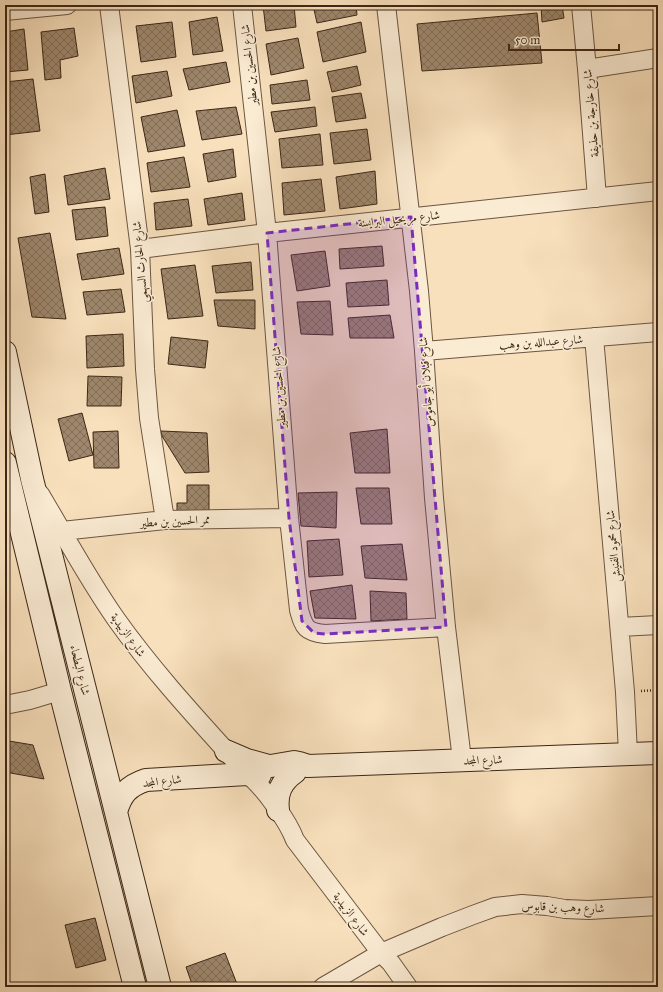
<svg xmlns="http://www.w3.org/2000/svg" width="663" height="992" viewBox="0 0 663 992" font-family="'IM FELL Great Primer',Amiri,serif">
<defs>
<pattern id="building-cross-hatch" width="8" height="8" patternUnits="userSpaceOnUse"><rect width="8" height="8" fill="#9e876c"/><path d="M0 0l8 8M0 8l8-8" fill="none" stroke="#826e58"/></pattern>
</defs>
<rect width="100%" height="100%" fill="#f8e0bc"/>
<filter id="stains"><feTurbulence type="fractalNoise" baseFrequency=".005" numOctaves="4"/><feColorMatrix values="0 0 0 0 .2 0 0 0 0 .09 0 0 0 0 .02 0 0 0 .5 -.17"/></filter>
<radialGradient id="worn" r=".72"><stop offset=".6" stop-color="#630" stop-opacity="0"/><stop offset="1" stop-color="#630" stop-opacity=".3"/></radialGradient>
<path fill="url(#building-cross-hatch)" stroke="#3d2716" d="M263,5H294L296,27L266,31Z
M313,5H356L357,15L317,23Z
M541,5H562L564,18L542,22Z
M537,13L542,63L422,71L417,24Z
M217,17L223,51L193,55L189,22Z
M172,22L176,57L141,62L136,26Z
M361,22L366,52L323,62L317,32Z
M74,28L78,56L60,60L61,78L45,80L41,32Z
M24,29L28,70L5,72V32Z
M298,38L304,68L271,75L266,44Z
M226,62L230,82L189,90L183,69Z
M357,66L361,85L332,92L327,72Z
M167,71L172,96L136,103L132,76Z
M33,79L40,131L5,135V82Z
M307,80L310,100L272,104L270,85Z
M361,93L366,118L336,122L332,97Z
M236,107L242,134L202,140L196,111Z
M315,107L317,126L275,132L271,112Z
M177,110L185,146L148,152L141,117Z
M367,129L371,160L334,164L330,133Z
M320,134L323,165L282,168L279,139Z
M233,149L236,177L208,182L203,154Z
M184,157L190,187L151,192L147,163Z
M105,168L110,199L68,205L64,176Z
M375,171L377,204L340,209L336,177Z
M45,174L49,212L35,214L30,177Z
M321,179L325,211L284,215L282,183Z
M242,193L245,220L208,225L204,199Z
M188,199L192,226L156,230L154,203Z
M105,207L108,236L76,240L72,210Z
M50,233L66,319L32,317L18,238Z
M382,246L384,266L340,269L339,249Z
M119,248L124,274L82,280L77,254Z
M325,251L330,286L297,291L291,255Z
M251,262L253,290L216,293L212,266Z
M195,265L203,316L168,319L161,269Z
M387,280L389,305L348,307L346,283Z
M121,289L125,312L87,315L83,292Z
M214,300H255V329L218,326Z
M330,301L333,335L301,334L297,302Z
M390,315L394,338H350L348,318Z
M123,334L124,366L87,368L86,336Z
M171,337L208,341L205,368L168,364Z
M88,376L122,377L121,406H87Z
M82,413L93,455L69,461L58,419Z
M387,429L390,473H355L350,433Z
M118,431L119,468H94L93,432Z
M161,431L207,433L209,472L185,473L162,436Z
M187,485H209V517H177V503H187Z
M356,488H389L392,524H361Z
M337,492L336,528L301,526L298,493Z
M339,539L343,575L309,577L307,541Z
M402,544L407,580L365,578L361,546Z
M352,585L356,619L315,618L310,591Z
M370,591L406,593L407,619L371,621Z
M9,741L33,745L44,779L5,772V744Z
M95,918L106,960L76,968L65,925Z
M225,953L237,984L229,987H193L186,967Z"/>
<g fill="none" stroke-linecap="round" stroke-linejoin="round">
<g stroke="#6c5540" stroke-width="20">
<path id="street" d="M109,5L140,249L145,369L149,418L165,520
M242,5L267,233L289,518L299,610C304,628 306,632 325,634L446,627
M386,5L419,291L424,351L434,498L446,627L462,760
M581,5L587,69L597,198
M5,11L67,5
M587,69L658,58
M140,249L267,233L658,191
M594,337L625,692L628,754
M424,351L658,332
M40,494C65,536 88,579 116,619C155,674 202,724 247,774C263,786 288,821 295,840L381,953L391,963L408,987
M62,531L165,520L289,518
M620,627L658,625
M5,705L30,700L60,691
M323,987L381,953L442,927L473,915L495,907L522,904L547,906L565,909L589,910L658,906"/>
</g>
<g stroke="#3d2716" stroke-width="24">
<path id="secondary" d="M5,352L32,479L160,987
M5,463L60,691L135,987
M226,751L247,760L269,766
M247,774L251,770L254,769L294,762L299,763L308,766L658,753
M278,810C276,793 281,782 295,772
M116,812C121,794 128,786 146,780L247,774L256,776L260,775"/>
</g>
<path stroke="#3d2716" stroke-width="2.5" stroke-dasharray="1 2" stroke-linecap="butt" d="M641,691L658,690"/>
<use href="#street" stroke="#faebd3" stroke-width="18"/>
<use href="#secondary" stroke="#faebd3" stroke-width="22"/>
</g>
<path fill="#7b2cbf" fill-opacity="0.2" stroke="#7b2cbf" stroke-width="3" stroke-dasharray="8 5" stroke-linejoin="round" d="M411,217L446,627L325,634L314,633L302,621L289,518L267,233Z"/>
<g text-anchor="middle" stroke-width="3" stroke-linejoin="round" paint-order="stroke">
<g font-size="12" fill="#3d2716" stroke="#faebd3">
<text transform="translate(249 65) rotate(-96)" y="4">شارع الحسين بن مطير</text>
<text transform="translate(591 113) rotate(-95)" y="4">شارع خارجة بن حذيفة</text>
<text transform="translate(399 219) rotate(-6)" y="4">شارع مريحيل البرايسة</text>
<text transform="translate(140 262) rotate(-95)" y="4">شارع الحارث السهمي</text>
<text transform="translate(541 342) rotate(-4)" y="4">شارع عبدالله بن وهب</text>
<text transform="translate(426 382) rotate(-94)" y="4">شارع قبلان أبو جاموس</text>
<text transform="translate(279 387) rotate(-94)" y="4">شارع الحسين بن مطير</text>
<text transform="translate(175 521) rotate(-3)" y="4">ممر الحسين بن مطير</text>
<text transform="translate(613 546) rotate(-95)" y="4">شارع محمود الفنيش</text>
<text transform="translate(128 635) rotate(54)" y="4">شارع الزبيدية</text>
<text transform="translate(80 670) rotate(76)" y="4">شارع البطحاء</text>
<text transform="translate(483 760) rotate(-2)" y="4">شارع المجد</text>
<text transform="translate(162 781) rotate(-7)" y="4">شارع المجد</text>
<text transform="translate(563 907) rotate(2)" y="4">شارع وهب بن قابوس</text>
<text transform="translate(351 914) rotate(53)" y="4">شارع الزبيدية</text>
</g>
</g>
<rect width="663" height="992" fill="none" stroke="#f8e0bc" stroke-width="20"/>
<rect x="6" y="6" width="651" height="980" fill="none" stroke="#3d2716" stroke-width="2"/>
<rect x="10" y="10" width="643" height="972" fill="none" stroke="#3d2716"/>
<path d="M509 44v6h110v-6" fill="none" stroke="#3d2716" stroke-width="2"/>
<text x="515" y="44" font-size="12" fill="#3d2716" stroke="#faebd3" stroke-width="3" paint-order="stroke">50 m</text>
<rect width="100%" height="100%" filter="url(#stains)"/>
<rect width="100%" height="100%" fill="url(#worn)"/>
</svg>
